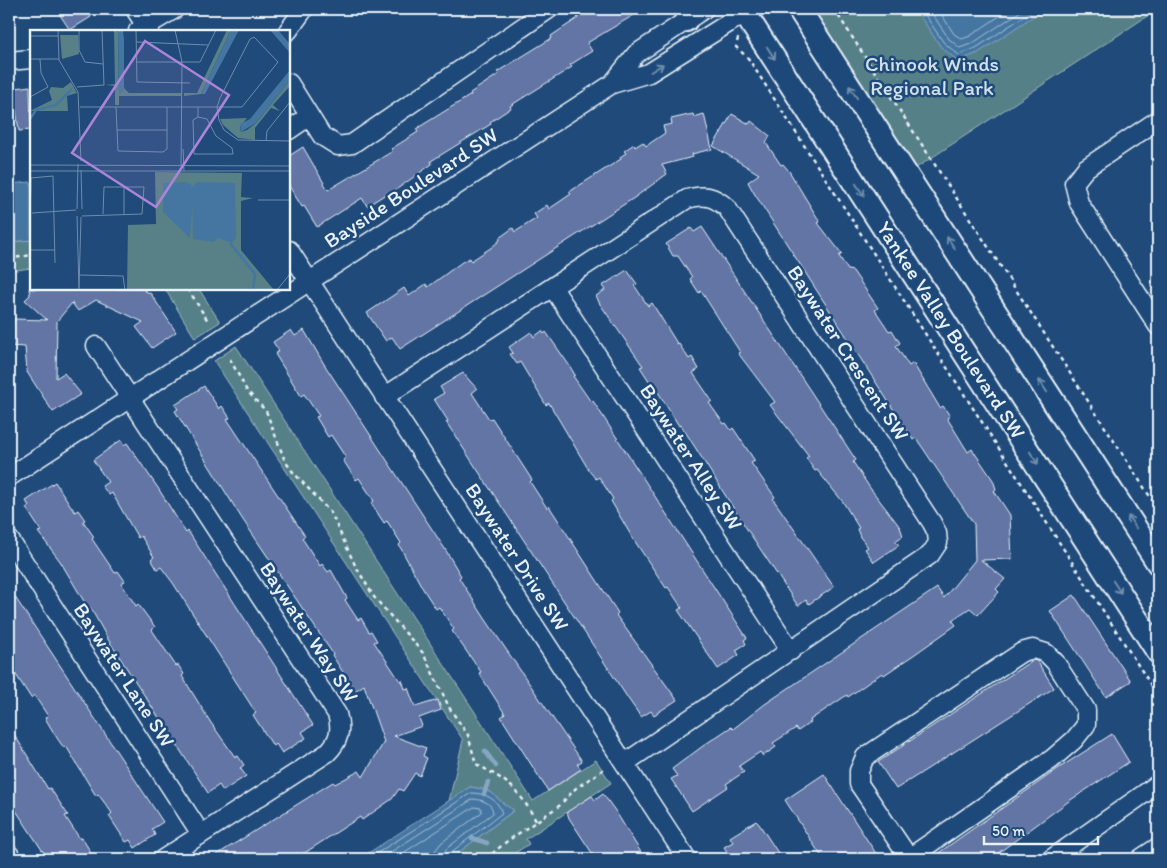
<svg xmlns="http://www.w3.org/2000/svg" width="1167" height="868" viewBox="0 0 1167 868" font-family="Itim,sans-serif">
<rect width="100%" height="100%" fill="#1f4a7a"/>
<filter id="ink" filterUnits="userSpaceOnUse"><feTurbulence type="fractalNoise" baseFrequency=".02" numOctaves="2"/><feDisplacementMap in="SourceGraphic" scale="10" xChannelSelector="R" yChannelSelector="G"/><feConvolveMatrix kernelMatrix="1 2 1 2 8 2 1 2 1" color-interpolation-filters="sRGB"/></filter>
<g filter="url(#ink)">
<path fill="#578087" stroke="#a0b8c0" d="M810,9H1158L913,170Z
M31,240V268L9,271V242Z
M165,289H199L220,322L195,338Z
M236,346L533,801L596,760L611,783L526,839L529,844L506,859H450L513,811C492,798 500,791 470,787L449,801L463,740L214,361Z"/>
<path fill="#4476a1" stroke="#86a7c4" d="M915,9H1044L978,53L958,61L941,47Z
M31,182V240L9,242V184Z
M470,787C500,791 492,799 514,810L450,859H359Z"/>
<g fill="none" stroke-linecap="round" stroke-linejoin="round">
<path stroke="#a6c0d5" stroke-width="1" d="M921,9L944,43L959,55L976,48L1035,9
M929,9L949,39L960,48L973,43L1024,9
M938,9L954,34L962,39L970,36L1010,9
M368,859L471,793C485,793 498,799 502,813L450,853L448,859
M380,859L473,799C482,800 492,802 493,813L446,849L442,859
M394,859L474,807L481,808L482,812L441,843L435,851L434,859"/>
<path stroke="#86a7c4" stroke-width="4.5" d="M485,751L496,766
M484,794L488,782
M472,838L487,843"/>
</g>
<path fill="#6375a5" stroke="#e8f1f8" d="M56,9H86L91,17L70,30Z
M586,9H644L587,43L592,51L570,65L572,67L510,106L511,108L490,122L491,124L431,161L432,164L390,194L389,192L367,206L362,198L317,227L304,206L302,207L289,186V156L303,147L328,190L393,151L391,149L418,132L416,129L471,95L470,93L499,74L497,72L552,38L551,36L578,18L577,15Z
M30,86L31,130L19,131L16,110H9V89Z
M693,114L694,117L704,114L712,149L692,154L693,157L662,165L667,174L634,198L400,349L392,337L386,341L367,313L404,288L409,296L426,284L428,287L462,262L470,258L471,261L492,247L500,240L499,238L513,228L515,232L537,218L534,214L547,205L549,209L571,194L569,192L621,159L620,157L626,153L624,151L634,144L635,147L643,142L646,146L665,133L663,126L672,124L671,119Z
M732,114L749,124L751,121L770,136L766,143L781,165L783,164L789,171L820,222L818,223L842,254L839,256L848,270L853,271L878,308L875,310L889,331L892,330L900,343L896,346L909,366L913,363L940,408L943,406L950,416L947,418L968,452L972,449L993,480L996,489L994,491L1010,515L1012,559L981,560L1005,579L996,589L999,592L978,615L970,608L952,620L956,625L915,654L884,675L882,673L848,697L847,695L810,720L811,722L798,731L796,728L773,743L776,747L763,756L760,752L739,766L744,772L726,784L728,787L692,811L671,779L677,776L672,769L707,743L731,727L733,729L765,704L937,588L944,598L975,560L974,524L916,438L913,440L754,193L748,182L759,174L713,146Z
M702,227L856,460L853,462L870,488L900,527L903,536L895,541L899,545L874,562L865,549L868,547L860,537L857,529L859,528L843,502L817,470L815,471L806,458L809,456L770,405L775,402L738,353L740,352L701,291L699,293L690,279L692,277L678,256H673L666,244L691,228L694,232Z
M627,270L637,284L634,285L648,306L652,303L678,345L679,344L689,359L692,357L699,369L693,373L712,401L709,403L724,424L726,423L731,430L733,428L755,461L751,463L775,497L773,499L780,509L834,587L809,604L806,600L798,606L739,517L681,425L679,426L658,392L657,393L640,367L643,366L600,304L596,296L605,290L602,286Z
M29,289H142L151,294L176,332L152,348L136,327L143,322L96,300L78,311L72,303L57,321L56,378L64,373L81,394L53,412L27,372L25,347L9,346V324H14V319L47,320L25,300L30,295Z
M291,330L295,336L304,330L324,364L445,549L461,576L459,578L486,620L582,761L577,764L581,769L548,791L501,717L505,714L479,673L481,672L452,631L454,629L439,607L436,609L423,589L399,545L401,543L387,521L384,523L371,503L374,501L359,478L356,480L343,460L346,458L331,435L328,437L316,417L319,416L304,394L301,396L275,354L279,351L273,342Z
M542,331L544,334L546,332L569,365L575,375L573,376L591,402L593,401L747,638L744,640L746,644L736,650L739,655L718,669L678,610L682,608L668,587L666,588L632,537L611,501L613,499L599,477L596,479L590,472L549,403L546,405L520,362L517,364L510,354L513,353L509,347L531,332L534,337Z
M463,373L477,389L472,393L489,419L492,418L532,480L530,482L547,508L549,506L618,613L616,615L677,700L654,715L651,711L641,717L629,700L446,422L448,421L434,399L444,393L440,387Z
M204,386L219,409L222,406L230,418L227,419L305,536L302,538L320,566L322,564L328,572L331,570L347,598L345,600L358,620L361,618L369,632L371,631L377,641L374,642L400,681L402,680L405,689L408,688L415,707L438,700L441,710L419,718L422,726L394,736L426,748L423,756L427,758L420,776L415,773L403,791L399,789L392,799L362,820L360,817L300,856L297,853L287,859H210L333,782L335,784L359,771L363,777L384,742L364,685L355,691L332,655L333,654L241,517L175,411L178,409L175,405Z
M121,440L124,445L127,443L158,488L186,533L188,531L313,725L302,732L306,738L282,753L276,744L273,746L253,715L256,713L173,583L161,567L157,569L151,559L154,557L141,536L138,538L112,493L109,495L102,486L108,482L93,460Z
M55,482L75,512L78,510L85,520L83,521L94,537L92,539L115,573L118,571L125,581L121,583L136,606L138,604L155,627L152,630L176,666L178,665L184,674L182,676L211,723L235,757L238,756L244,765L240,768L246,776L223,791L219,785L208,793L109,641L90,607L88,608L60,561L38,532L41,531L26,508L29,506L26,501Z
M9,588L163,822L152,829L155,835L135,848L130,840L126,842L109,816L112,813L98,794L96,796L66,746L64,748L57,738L45,718L48,716L34,695L31,698L9,664Z
M1074,595L1131,681L1106,697L1050,611Z
M1033,660L1037,661L1054,688L896,789L878,762Z
M9,726L48,789L50,788L68,815L65,816L80,839L82,838L95,859H48L9,800Z
M1112,734L1129,762L1069,801L990,859H930L1059,768Z
M824,774L877,855L870,859H823L785,800Z
M603,794L616,812L645,859H596L569,818L567,812L592,796L595,800Z
M756,821L759,824L782,859H732L724,847L733,842L730,837Z"/>
<g fill="none" stroke-linecap="round" stroke-linejoin="round">
<g stroke="#e8f1f8" stroke-width="21">
<path id="minor" d="M135,9L149,31
M138,31L175,9
M288,31L304,9
M9,61L31,59
M289,83L322,136L338,146L352,144L549,9
M612,84L636,54L704,9
M1158,120L1086,168L1074,183L1079,203L1158,326
M289,130L308,117
M289,250L687,859
M553,288L791,651
M96,346L337,714C342,730 339,741 327,753L163,859
M384,397L687,199C704,194 714,196 727,208L932,523L937,533L938,543L930,555L625,763
M9,477L612,84L649,73L751,9
M9,539L201,834
M9,854L12,859
M909,858L1052,759L1074,740L1086,725V710L1055,662L1046,653L1033,649L1022,652L865,757L859,771V784L909,858L910,859
M1051,859L1158,784
M1140,859L1158,847"/>
</g>
<g stroke="#e8f1f8" stroke-width="26">
<path id="major" d="M742,9L1158,652
M799,9L1158,563
M686,20L691,9"/>
</g>
<path stroke="#e8f1f8" stroke-width="2.5" stroke-dasharray="4 4" stroke-linecap="butt" d="M834,9L1158,509
M769,15L778,9
M738,38L736,47L748,58L1158,696
M9,259L31,255
M188,289L208,321
M230,359L247,391L266,411L285,461L293,472L331,513L355,565L374,597L423,653L450,709L468,735L476,764C509,782 518,788 536,821
M486,859L506,842L559,806L576,788L604,769"/>
<use href="#minor" stroke="#1f4a7a" stroke-width="18"/>
<use href="#major" stroke="#1f4a7a" stroke-width="22"/>
</g>
<defs><path id="oneway-shaft" d="M-6 0H5M1.5-3L5.5 0L1.5 3" fill="none" stroke-width="1.6" stroke-linecap="round" stroke-linejoin="round" transform="scale(1.25)"/></defs>
<g stroke="#6f8dac">
<use href="#oneway-shaft" transform="translate(771 53) rotate(57)"/>
<use href="#oneway-shaft" transform="translate(657 68) rotate(-32)"/>
<use href="#oneway-shaft" transform="translate(853 92) rotate(-123)"/>
<use href="#oneway-shaft" transform="translate(860 190) rotate(57)"/>
<use href="#oneway-shaft" transform="translate(951 243) rotate(-123)"/>
<use href="#oneway-shaft" transform="translate(1043 386) rotate(-123)"/>
<use href="#oneway-shaft" transform="translate(1034 458) rotate(57)"/>
<use href="#oneway-shaft" transform="translate(1132 522) rotate(-123)"/>
<use href="#oneway-shaft" transform="translate(1117 587) rotate(57)"/>
</g>
</g>
<g text-anchor="middle" stroke-width="5" stroke-linejoin="round" paint-order="stroke">
<g font-size="21" fill="#d2e0e7" stroke="#1f4a7a">
<text x="932" y="71">Chinook Winds<tspan x="932" dy="24">Regional Park</tspan></text>
</g>
<g font-size="21" fill="#e8f1f8" stroke="#1f4a7a">
<text transform="translate(411 188) rotate(-33)" y="7">Bayside Boulevard SW</text>
<text transform="translate(951 330) rotate(57)" y="7">Yankee Valley Boulevard SW</text>
<text transform="translate(848 353) rotate(57)" y="7">Baywater Crescent SW</text>
<text transform="translate(691 457) rotate(57)" y="7">Baywater Alley SW</text>
<text transform="translate(517 557) rotate(57)" y="7">Baywater Drive SW</text>
<text transform="translate(309 632) rotate(57)" y="7">Baywater Way SW</text>
<text transform="translate(124 675) rotate(57)" y="7">Baywater Lane SW</text>
</g>
</g>
<g transform="translate(30 30)">
<rect width="260" height="260" fill="#1f4a7a"/>
<path d="M84,0L88,2L89,63L94,58L99,63H151V66H89V75H85V56L76,55L85,54ZM197,0H201L171,64L154,66V63H167ZM30,5H48L49,24L32,29ZM260,50V56L243,75L250,81L241,78L225,98V110L208,108L193,95L190,89L217,88L210,97L211,102L217,100L226,93ZM41,52L47,63L37,66L38,81H0L22,70L19,61L21,57L33,58ZM125,142L212,143L211,167L223,168L211,171V220L244,260H97L98,195L126,194Z" fill="#578087"/>
<path d="M88,0H93L94,9V61L89,64ZM201,0H209L175,64H171ZM240,0H248L260,14V23ZM260,40V50L226,93L211,102L210,94L220,89ZM156,152L161,154L163,166L160,208L133,182V153ZM167,152L205,153L206,208L202,213L188,208L184,212L163,209L162,157Z" fill="#4476a1"/>
<path fill="none" stroke="#4476a1" stroke-width="2.5" d="M0,89L6,80L26,75L42,59M200,213L225,244L223,260"/>
<path fill="none" stroke="#6f8dac" stroke-width="1" d="M28,0L29,30L48,62L51,131M49,0V20L55,32L73,34M106,0L107,52L160,53M145,0L152,32L151,136M0,6H28M106,12L178,15M0,29H29M106,32H170L186,0M47,57L74,55L72,0M0,67L18,57L11,43L10,29M50,77H212L248,32L224,7L220,9L190,68L187,77L189,90L194,100L208,110L260,111M86,77L88,121L133,122L137,119V77M168,77V87L163,90L164,124H203L202,118L186,106L177,89L168,87M87,100H137M236,111L237,101L260,72M153,119L154,141M0,135L260,136M51,140L52,179M0,141H260M228,170H260M47,179L48,134M2,183L46,180M94,184V156M47,186L49,260M52,186L112,184L114,157H74L73,184M0,198L1,148L23,146L25,233M0,220H25M49,245L93,246L95,260M49,258L51,187M247,260L260,244"/>
<path fill="#ac85d9" fill-opacity="0.15" stroke="#ac85d9" stroke-width="2.5" d="M115,11L199,65L126,177L42,123Z"/>
<rect width="260" height="260" fill="none" stroke="#e8f1f8" stroke-width="2.5"/>
</g>
<rect width="1167" height="868" fill="none" stroke="#1f4a7a" stroke-width="30"/>
<rect x="15" y="15" width="1137" height="838" fill="none" stroke="#e8f1f8" stroke-width="2" filter="url(#ink)"/>
<path d="M984 836v8h114v-8" fill="none" stroke="#e8f1f8" stroke-width="2.5"/>
<text x="992" y="836" font-size="15" fill="#e8f1f8" stroke="#1f4a7a" stroke-width="4" paint-order="stroke">50 m</text>
</svg>
